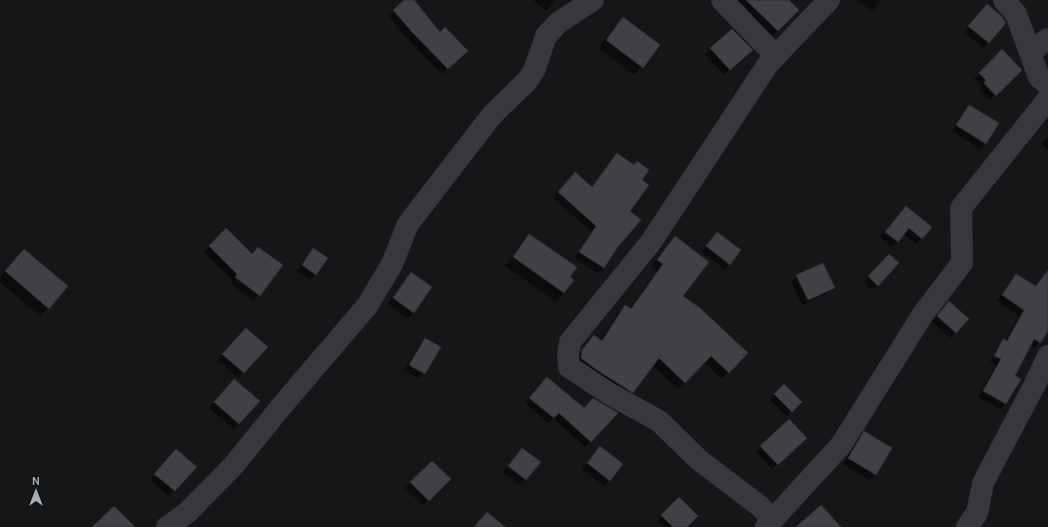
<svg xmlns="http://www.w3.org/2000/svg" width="1048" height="527" viewBox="0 0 1048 527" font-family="Cabin,sans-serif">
<rect width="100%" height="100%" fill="#151618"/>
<path fill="#0007" d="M406,0H413L440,33L466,51L442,74L406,37L388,16Z
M533,0H556L546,11Z
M736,0H787L798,10L772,36L746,11L748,9Z
M857,0H882L872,11Z
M982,11L1005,23L983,48L964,32Z
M623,18L642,67L634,75L598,48L615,26Z
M732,30L746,55L724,75L705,54Z
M1002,51L1021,70L990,100L979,89L982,86L974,79Z
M969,106L985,143L980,149L952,131L964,111Z
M1048,137V150L1041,144Z
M617,155L641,181L617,247L603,268L597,273L575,258L592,232L553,198L570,178L591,187Z
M900,213L922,238L916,244L904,234L892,247L880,237Z
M226,230L252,255L282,266L254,301L230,283L233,280L204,252Z
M529,235L572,280L564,293L555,301L505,266L521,244Z
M675,237L682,296L747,353L722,379L704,362L678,389L653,365L626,398L590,377L575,357L594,336L600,341L618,313L625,307L629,310L657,271L651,266Z
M712,239L729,264L724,269L702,252Z
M313,250L315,274L310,280L297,271Z
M16,258L48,308L40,316L0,282V277Z
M883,261L878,285L872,290L864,282Z
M1048,270V328L1040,342L1035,348L1030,345L1014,376L1006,403L1000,409L978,397L996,365L990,362L998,346L1003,341H1005L1019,316L997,301L1011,280L1017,275L1035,287Z
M411,273L414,312L408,318L388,304L406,279Z
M797,276L834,288L828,293L802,305L791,282Z
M949,303L956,332L950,338L932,322Z
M241,334L267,347L238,378L218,360Z
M426,339L424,373L419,379L404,370L420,344Z
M547,378L583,409L616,413L585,447L553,418L548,423L525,403Z
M784,385L801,402L786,416L770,400Z
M229,386L239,423L233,429L209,408Z
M865,433L891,449L875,474L869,480L843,464L859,438Z
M800,443L772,469L756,452L761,447Z
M595,453L609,480L604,486L582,469Z
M517,454L526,479L520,485L503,472Z
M170,456L195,467L169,496L150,480Z
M432,462L449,479L423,505L405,488Z
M679,499L686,527H663L657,521Z"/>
<path fill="#3f4145" stroke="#2f3034" d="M404,0H414L440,32L445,27L468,51L448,69L412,32L393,10Z
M746,0H789L799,10L778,31Z
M987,4L1001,16L1006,23L989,43L968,26Z
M623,17L660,45L643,68L606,40Z
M732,29L753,50L730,70L710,48Z
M1002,49L1022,70L996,96L984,83L986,80L979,73Z
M969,105L999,123L986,144L956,125Z
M617,153L634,165L637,161L649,170L642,180L649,185L630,211L641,220L617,248L604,268L579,252L596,226L558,192L575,172L592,187Z
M906,206L932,227L922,239L909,228L898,242L885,232Z
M226,228L252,254L258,247L283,265L260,296L235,277L237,274L209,246Z
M717,232L741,250L730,265L706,246Z
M529,234L577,267L570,277L574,280L564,293L513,257Z
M675,236L709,262L683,296L700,308L748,353L729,373L711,356L685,383L659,358L633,393L597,370L581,358L582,350L594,335L602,341L625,305L631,309L663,264L657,260Z
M313,248L328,258L316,275L302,265Z
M24,249L68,286L49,309L5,271Z
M889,254L899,263L878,286L868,276Z
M823,263L835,288L808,300L796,275Z
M1048,270V331L1041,343L1034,339L1015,376L1021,379L1006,404L983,391L1001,359L994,356L1003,339L1007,341L1024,310L1002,295L1016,274L1036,286Z
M411,272L432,287L414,313L393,298Z
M949,301L969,319L956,333L937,316Z
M246,328L268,347L244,373L222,354Z
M425,338L441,347L425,374L409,365Z
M547,377L584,408L593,398L618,413L591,442L559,413L554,418L529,398Z
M234,379L260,401L239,424L214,402Z
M784,384L802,402L792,412L774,394Z
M789,419L807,438L778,465L760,446Z
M864,431L892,448L876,475L848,458Z
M600,446L623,464L610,481L587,463Z
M522,448L541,462L526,480L508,466Z
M176,449L197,467L175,491L154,474Z
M432,461L451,479L429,501L410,482Z
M679,497L698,516L687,527H673L661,515Z
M821,505L841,527H796Z
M114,506L135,527H92Z
M487,512L505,527H474Z"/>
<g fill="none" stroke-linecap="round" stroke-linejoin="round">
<path stroke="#36383d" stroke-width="22" d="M722,0L776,56
M1004,0L1016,14L1039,77L1048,85
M1030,52L1048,39
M772,520L761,507L699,460L659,421L610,394L569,367L568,356L570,342L651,242L768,64L829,0
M167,527L188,512L233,466L285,402L367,306L392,264L408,224L492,115L527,81L534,71L546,36L559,22L593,0
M766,527L841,445L923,314L962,263L961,208L1048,99
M967,527L977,513L983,483L1034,386L1048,356"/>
</g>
<g transform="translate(36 491)" stroke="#101113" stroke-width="3" paint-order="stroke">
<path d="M0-3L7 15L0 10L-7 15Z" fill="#a6aeb9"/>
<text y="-6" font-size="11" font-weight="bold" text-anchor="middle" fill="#a6aeb9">N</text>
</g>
</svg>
